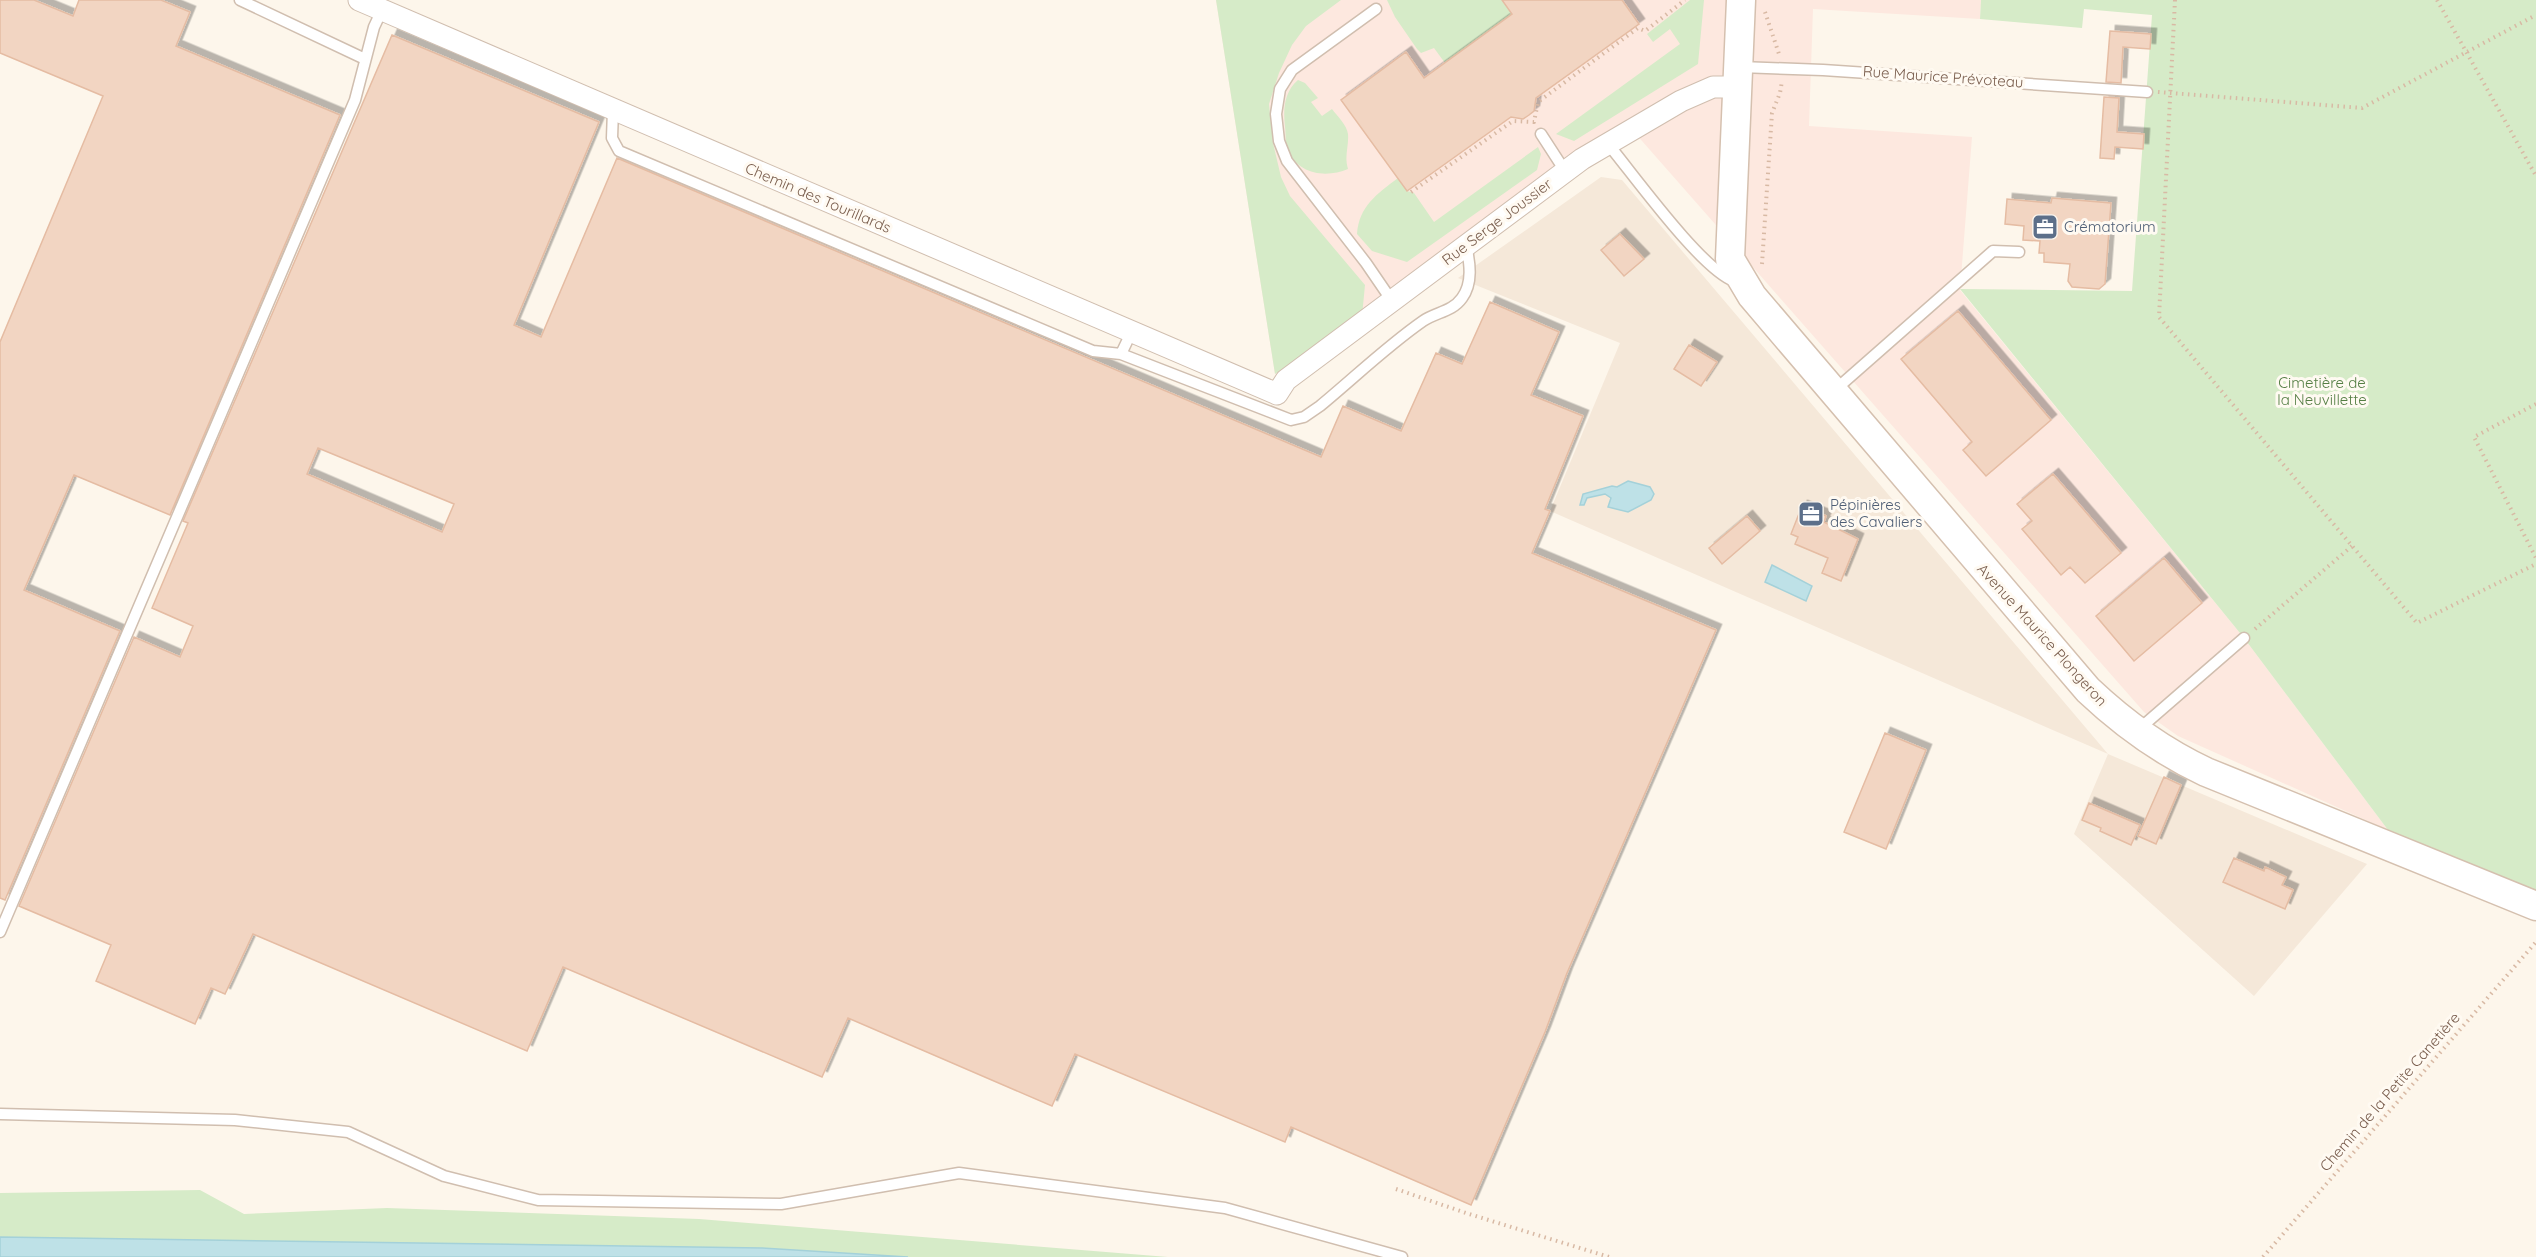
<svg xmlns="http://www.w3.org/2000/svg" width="2536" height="1257" viewBox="0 0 2536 1257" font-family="Quicksand,sans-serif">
<defs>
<filter id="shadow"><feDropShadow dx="5.5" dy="-5.5" stdDeviation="0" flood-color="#0004"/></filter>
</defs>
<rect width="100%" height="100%" fill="#fdf6eb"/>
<path fill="#f5e8d9" d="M1601,177L1622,180L2108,754L2367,864L2254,996L2074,834L2108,754L1550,511L1620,343L1458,278Z"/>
<path fill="#fde8df" d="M1216,0H1981L1980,19L1813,9L1809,126L1972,137L1960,290L2244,638L2388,830L2178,736L2144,712L1635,133L1275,374Z"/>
<path fill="#d6ebc8" d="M1216,0H1341L1306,26L1292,45L1279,73L1269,104L1273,143L1281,177L1290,196L1365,285L1362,316L1275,374Z
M1387,0H1502L1512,14L1445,63L1434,48L1421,53L1417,49L1395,17Z
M1690,0H1704L1698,64L1574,141L1556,134L1680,44L1670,29L1653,42L1647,34Z
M1981,0H2536V895L2388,830L2244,638L1960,289L2132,291L2152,15L2084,9L2082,28L1980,19Z
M1298,80L1305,83L1318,98L1311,102L1322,116L1332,109C1337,116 1347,125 1348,134C1349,147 1344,156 1348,169C1327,178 1298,175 1288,150C1285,144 1286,134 1285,127C1283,109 1284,92 1298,80Z
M1538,147L1541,154L1537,170L1407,262L1372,251L1357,234C1359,206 1377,194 1398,178L1407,191L1414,193L1434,222Z
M200,1190L244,1214L387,1208L699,1219L1168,1257H0V1193Z"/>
<path fill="#bee1e7" stroke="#a4d1d9" stroke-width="1.5" d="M1628,481L1650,487L1654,494L1651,500L1628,512L1608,507L1611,498L1605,494L1587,498L1584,505H1580L1583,494L1612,486L1617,487Z
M1772,565L1812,586L1806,601L1765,582Z
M0,1237L762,1248L908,1257H0Z"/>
<path fill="#f2d5c2" stroke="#e5bca3" stroke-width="1.5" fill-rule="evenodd" filter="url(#shadow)" d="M0,0H34L73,16L79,0H161L190,12L176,46L340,115L170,515L74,475L24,590L120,631L5,900L0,898V342L103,96L0,53Z
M1502,0H1622L1639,24L1536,98L1534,111L1529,115L1523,119L1511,117L1407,191L1341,100L1406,52L1424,78L1512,14Z
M2110,31L2151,34L2150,49L2123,47L2121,83L2106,82Z
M392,35L599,122L514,325L541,337L617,158L1321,457L1343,406L1401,431L1436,353L1462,364L1490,302L1559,332L1531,395L1583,416L1545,509L1550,511L1532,553L1716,630L1567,973L1545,1032L1471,1205L1291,1127L1285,1142L1075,1054L1052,1106L848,1018L822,1077L563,967L527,1051L253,934L225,994L211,988L195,1024L96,981L111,945L19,906L134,637L180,657L193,626L152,608L188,523L183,521ZM318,448L454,504L442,532L307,474Z
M2104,97L2119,98L2117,132L2144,134L2143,149L2115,147L2114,159L2100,158Z
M2052,198L2111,203L2105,284L2099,289L2072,287L2068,281L2070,264L2044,262V253H2039L2040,241L2023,240L2024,226L2005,224L2007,199L2051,203Z
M1620,234L1644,259L1624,276L1601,250Z
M1958,311L2051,420L1986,476L1963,450L1972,442L1901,359Z
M1689,345L1717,362L1701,386L1674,369Z
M2053,474L2121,553L2085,583L2070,567L2061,575L2022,529L2032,521L2017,504Z
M1802,506L1826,516L1824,522L1858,539L1841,581L1822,573L1828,558L1795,544L1798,537L1791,534Z
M1747,516L1760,531L1722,564L1709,548Z
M2164,558L2202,603L2134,661L2096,616Z
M1885,733L1926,750L1886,849L1844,832Z
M2164,777L2181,785L2156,844L2138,836Z
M2089,803L2140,825L2131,845L2100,831L2101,828L2082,820Z
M2234,858L2264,871L2265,867L2286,877L2282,885L2293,890L2285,909L2223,882Z"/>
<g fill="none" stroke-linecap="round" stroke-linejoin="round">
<g stroke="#d0beaf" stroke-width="13">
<path id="lane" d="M240,0L365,59
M1376,9L1292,70L1280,89L1276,114L1279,141L1287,161L1366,263L1392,301
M1740,67L1823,70L2147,92
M613,110L612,138L619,151L1093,351L1121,354L1131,333
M1541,134L1565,171
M1608,144C1633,174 1701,269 1734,281
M1121,354L1291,420L1304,417L1320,406C1354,378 1387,346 1423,321C1436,312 1452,312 1462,298C1473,283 1470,263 1466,245
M1835,390L1993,251L2019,252
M2138,730L2244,638
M0,932L355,100L374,27L382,10
M0,1114L235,1120L348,1132L444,1176L538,1200L781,1204L959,1173L1225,1208L1402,1257"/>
</g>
<g stroke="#d0beaf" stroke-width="23">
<path id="street" d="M359,0L1277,394L1286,380L1582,159L1681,101L1713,87H1737"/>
</g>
<g stroke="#d5c0af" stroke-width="31">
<path id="secondary" d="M1741,0L1730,259L1752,296L2088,690C2124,724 2161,751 2206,772L2536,906"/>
</g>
<path stroke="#d8b9a4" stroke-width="4" stroke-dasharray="1.5 4.5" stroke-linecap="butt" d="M2175,0L2159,317L2417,623L2536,564
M2437,0L2536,176
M1765,12L1779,54
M2158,92L2362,108L2536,15
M1411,192L1513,121L1534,122L1538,102L1638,28L1645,31L1685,0
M1762,264L1772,113L1780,93L1782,81
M2536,404L2474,437L2536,558
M2255,629L2352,546
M1396,1189L1469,1214L1609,1257
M2263,1257L2536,942"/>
<use href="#lane" stroke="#fff" stroke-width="10"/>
<use href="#street" stroke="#fff" stroke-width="21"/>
<use href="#secondary" stroke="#fff" stroke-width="28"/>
</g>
<defs>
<g id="office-square" transform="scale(1.35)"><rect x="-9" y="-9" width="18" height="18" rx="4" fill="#5c6f8a" stroke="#fffaf2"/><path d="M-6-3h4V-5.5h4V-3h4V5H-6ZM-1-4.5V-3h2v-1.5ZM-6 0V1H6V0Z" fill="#fff"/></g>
</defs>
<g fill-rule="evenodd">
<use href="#office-square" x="2045" y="227"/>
<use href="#office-square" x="1811" y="514"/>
</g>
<g text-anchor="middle" stroke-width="6" stroke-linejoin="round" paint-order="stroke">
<g font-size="15" fill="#795d4d" stroke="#fffaf2">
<text transform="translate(1943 77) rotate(4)" y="5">Rue Maurice Prévoteau</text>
<text transform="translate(818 198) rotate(23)" y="5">Chemin des Tourillards</text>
<text transform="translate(1497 222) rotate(-37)" y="5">Rue Serge Joussier</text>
<text transform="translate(2042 635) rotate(48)" y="5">Avenue Maurice Plongeron</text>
<text transform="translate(2390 1092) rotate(-49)" y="5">Chemin de la Petite Canetière</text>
</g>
<g font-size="15" fill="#4e5e75" stroke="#fffaf2" text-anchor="start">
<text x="2064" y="232">Crématorium</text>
<text x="1830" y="510">Pépinières<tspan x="1830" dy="17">des Cavaliers</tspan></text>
</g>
<g font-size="15" fill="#557e44" stroke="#fffaf2">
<text x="2322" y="388">Cimetière de<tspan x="2322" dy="17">la Neuvillette</tspan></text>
</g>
</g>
</svg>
